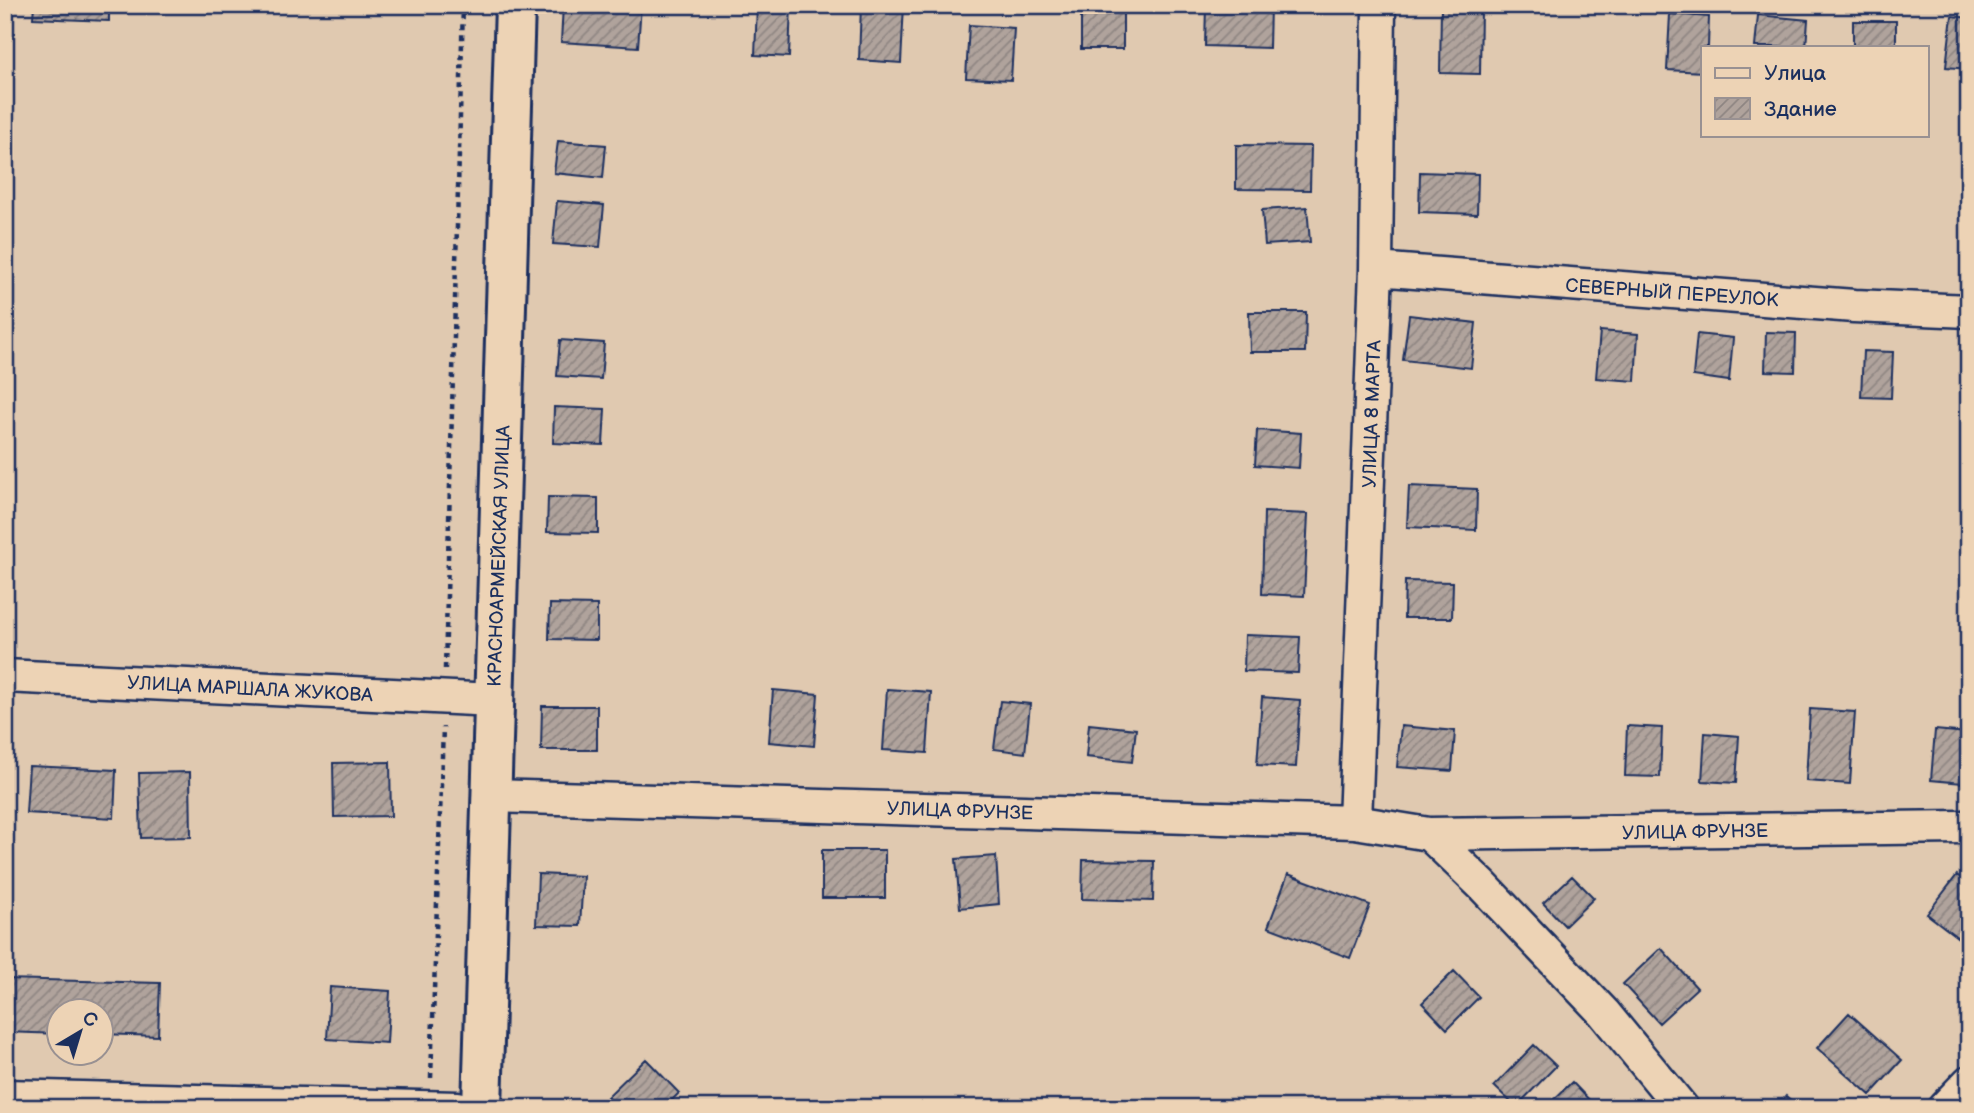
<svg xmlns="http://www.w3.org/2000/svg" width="1974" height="1113" viewBox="0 0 1974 1113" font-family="'Balsamiq Sans',sans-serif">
<defs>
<pattern id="building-hatch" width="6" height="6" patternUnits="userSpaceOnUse" patternTransform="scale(1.75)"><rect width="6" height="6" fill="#b0a39c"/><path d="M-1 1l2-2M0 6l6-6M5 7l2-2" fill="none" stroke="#8e8582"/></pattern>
</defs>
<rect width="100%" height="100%" fill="#e0c9b0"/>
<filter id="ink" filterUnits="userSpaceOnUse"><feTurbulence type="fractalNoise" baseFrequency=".0143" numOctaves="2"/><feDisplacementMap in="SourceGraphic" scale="14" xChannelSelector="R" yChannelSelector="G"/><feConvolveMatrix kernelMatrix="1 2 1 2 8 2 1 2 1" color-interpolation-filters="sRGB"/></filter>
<g filter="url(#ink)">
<path fill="url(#building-hatch)" stroke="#1b2f5e" stroke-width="2" d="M34,5H109V21L33,18Z
M563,5H641L638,47L561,42Z
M757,5H791L789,57L755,55Z
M861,5H904L901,63L859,60Z
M1081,5H1123V49H1081Z
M1206,5H1270L1269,48L1205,46Z
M1441,8L1481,9L1480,74L1440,73Z
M1670,14L1709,17L1708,47H1703V72L1667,70Z
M1758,15L1808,20L1806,47H1755Z
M1952,16L1969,18V69L1946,67Z
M1853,21H1896V47H1853Z
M969,25L1014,28L1011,80L966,78Z
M558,141L606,145L603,178L554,173Z
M1236,145L1311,146L1310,190L1236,189Z
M1420,172L1478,174L1477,214L1419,212Z
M557,201L604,205L600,247L553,244Z
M1307,207L1310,242L1265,245L1262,210Z
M1249,312H1306L1305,352H1250Z
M1409,315L1476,323L1471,368L1403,360Z
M1600,331L1638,334L1635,381L1596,378Z
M1766,332L1796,333L1795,372L1765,371Z
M1697,334L1733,338L1729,381L1693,376Z
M560,340L604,343L601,379L557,376Z
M1863,351L1893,352L1891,398L1861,397Z
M554,407L605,409L603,445L553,443Z
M1257,430L1301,433L1299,468L1255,465Z
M1409,486L1477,489L1476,530L1407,527Z
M548,497L598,498V533L547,532Z
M1264,512L1308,514L1304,596L1262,594Z
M1405,581L1453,582L1452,618H1404Z
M550,604L597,605V640L549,639Z
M1245,635L1300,637L1298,673L1244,671Z
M887,689L931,692L927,753L883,750Z
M773,690L818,694L814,746L769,742Z
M1262,697L1300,700L1296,767L1257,765Z
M1000,701L1030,704L1025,753L994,749Z
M542,706H597V750H541Z
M1810,709L1855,712L1850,784L1806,781Z
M1089,724L1136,729L1132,762L1086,757Z
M1401,726L1455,731L1452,771L1397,767Z
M1627,726L1662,728L1660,777L1625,776Z
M1935,730L1967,733L1962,783L1931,780Z
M1705,733L1739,736L1736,783L1702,781Z
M390,762L391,816L334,817L333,763Z
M29,766L116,770L114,818L26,813Z
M190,772L191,837L141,838L139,773Z
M822,850H885V898H822Z
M996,856L999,904L960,908L956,859Z
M1083,860L1154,861L1153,901L1082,899Z
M538,874L583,876L580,926L536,925Z
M1288,874L1370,905L1350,958L1268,927Z
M1957,875L1969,884V941L1966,944L1927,914Z
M1572,876L1594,898L1565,926L1543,903Z
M1661,948L1697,988L1659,1023L1623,984Z
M1454,971L1479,997L1447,1029L1422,1003Z
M5,979L160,983L158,1036L102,1034V1012H60V1034L5,1032Z
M330,987L390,991L387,1043L327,1039Z
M1849,1013L1902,1060L1870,1095L1817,1048Z
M1534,1045L1556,1066L1516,1107L1494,1086Z
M646,1059L679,1093L664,1108H617L607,1097Z
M1572,1082L1597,1108H1545Z
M1786,1096L1800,1108H1776Z"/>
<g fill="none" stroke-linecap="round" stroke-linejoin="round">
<g stroke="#1b2f5e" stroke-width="37">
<path id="minor" d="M1376,269L1854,306L1969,311
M5,676L494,700
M491,796L1355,822L1429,834L1962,827
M1355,822L1376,269L1379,5
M1429,834L1482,885L1604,1013L1682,1108
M5,1096L458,1108
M1944,1108L1969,1082"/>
</g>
<g stroke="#1b2f5e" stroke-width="44">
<path id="tertiary" d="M482,1108L515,5"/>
</g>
<path stroke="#1b2f5e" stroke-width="4.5" stroke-dasharray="5 5" stroke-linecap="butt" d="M445,669L463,5
M431,1078L443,727"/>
<use href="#minor" stroke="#edd3b5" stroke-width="32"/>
<use href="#tertiary" stroke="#edd3b5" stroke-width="38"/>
</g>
</g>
<g text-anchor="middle" stroke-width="5" stroke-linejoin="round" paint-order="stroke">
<g font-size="19" fill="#1b2f5e" stroke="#edd3b5">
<text transform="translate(1672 292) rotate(4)" y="7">СЕВЕРНЫЙ ПЕРЕУЛОК</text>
<text transform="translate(1371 414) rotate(-88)" y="7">УЛИЦА 8 МАРТА</text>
<text transform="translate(498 556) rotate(-88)" y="7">КРАСНОАРМЕЙСКАЯ УЛИЦА</text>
<text transform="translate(250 688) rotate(3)" y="7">УЛИЦА МАРШАЛА ЖУКОВА</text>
<text transform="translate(960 810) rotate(2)" y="7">УЛИЦА ФРУНЗЕ</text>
<text transform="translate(1695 831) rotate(-1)" y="7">УЛИЦА ФРУНЗЕ</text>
</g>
</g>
<rect width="1974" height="1113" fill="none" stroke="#edd3b5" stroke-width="28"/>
<rect x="14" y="14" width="1946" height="1085" fill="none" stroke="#1b2f5e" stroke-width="2.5" filter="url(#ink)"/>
<rect x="1701" y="46" width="228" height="91" fill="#edd3b5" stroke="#999192" stroke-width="2"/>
<rect x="1715" y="68" width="35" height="10" fill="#edd3b5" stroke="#999192" stroke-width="2"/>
<text x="1764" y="80" font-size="21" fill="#1b2f5e">Улица</text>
<rect x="1715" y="98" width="35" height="21" fill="url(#building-hatch)" stroke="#999192" stroke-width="2"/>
<text x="1764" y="116" font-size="21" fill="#1b2f5e">Здание</text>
<g transform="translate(80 1032) rotate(38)"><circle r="33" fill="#edd3b5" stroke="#999192" stroke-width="2"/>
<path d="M0-5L12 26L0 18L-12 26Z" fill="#1b2f5e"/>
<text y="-10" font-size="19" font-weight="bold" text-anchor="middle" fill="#1b2f5e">С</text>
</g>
</svg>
